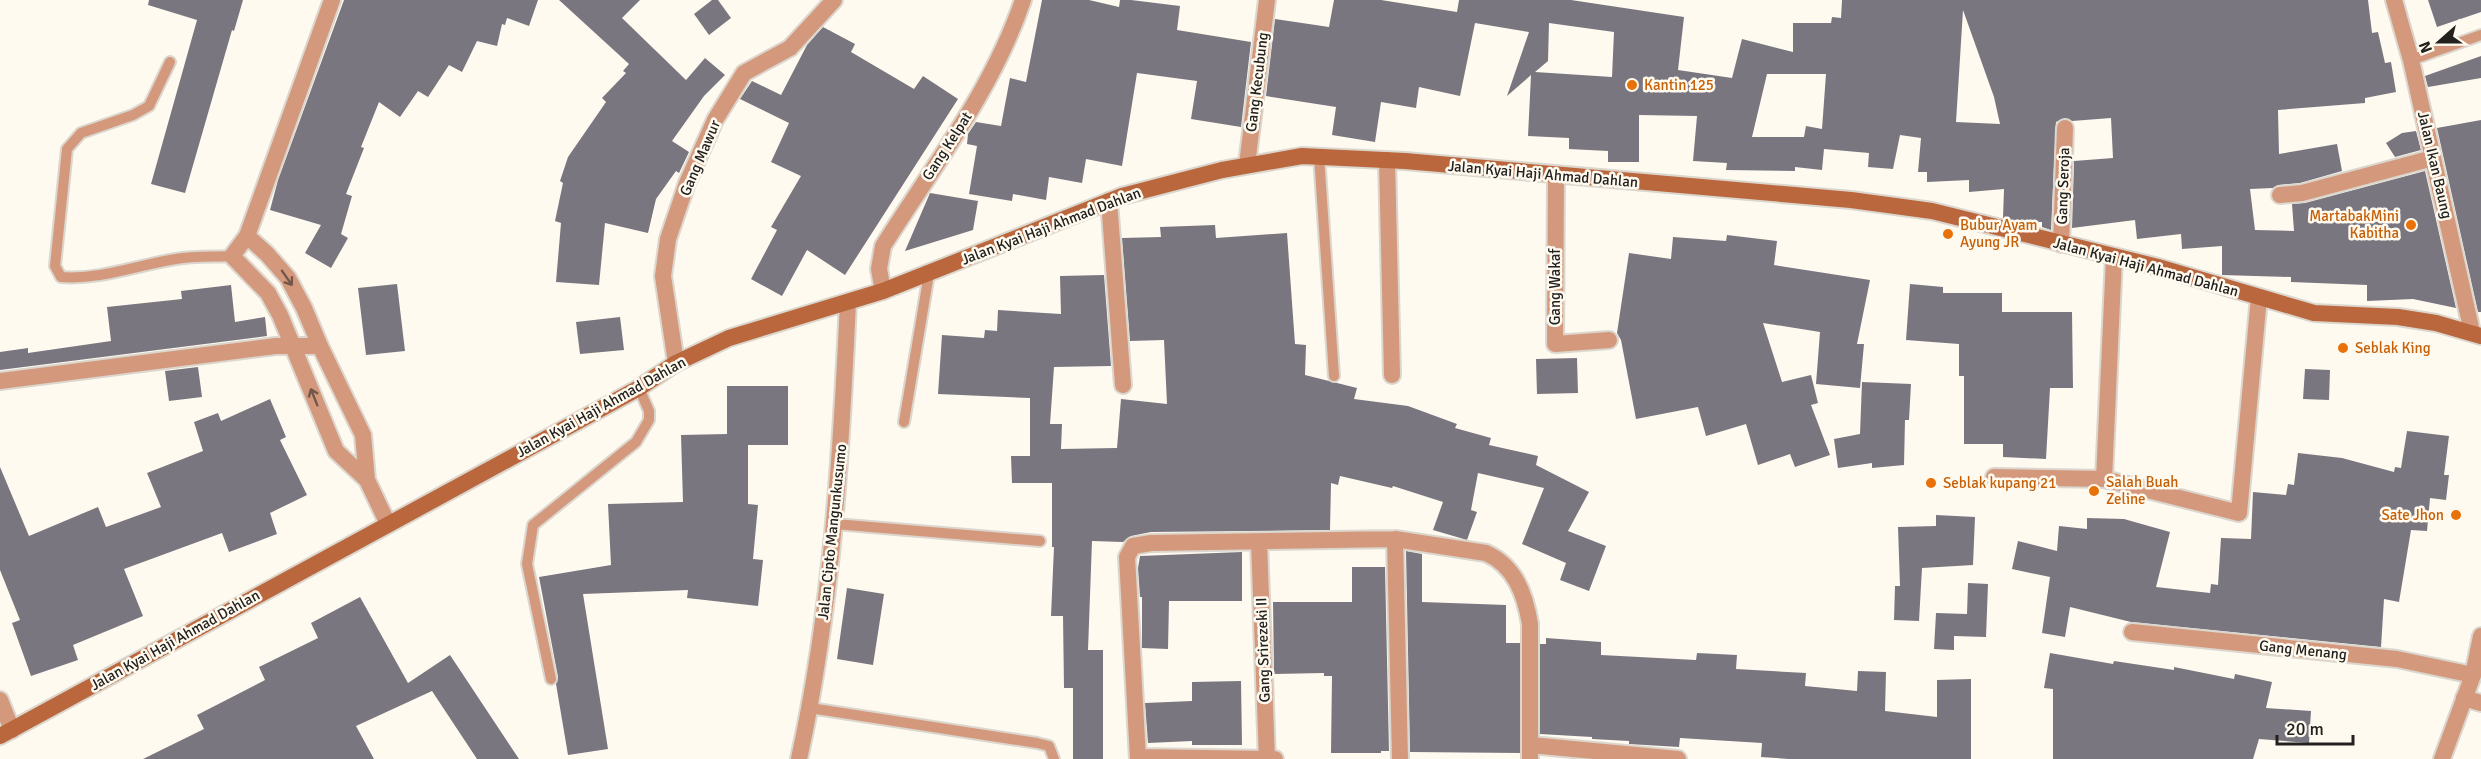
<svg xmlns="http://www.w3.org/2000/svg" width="2481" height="759" viewBox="0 0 2481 759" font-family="Signika,sans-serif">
<rect width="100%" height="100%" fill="#fffaf0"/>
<path fill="#7a767f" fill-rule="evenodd" d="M149,0H243L234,31L232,30L185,193L151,184L197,20L148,5Z
M344,0H538L529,26L507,18L505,25L502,24L497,46L477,41L462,72L449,65L428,97L418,91L400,117L379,102L361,147L364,148L346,194L352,196L341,234L348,238L331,268L305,253L321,225L270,210L278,180Z
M559,0H640L622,18L686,80L705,58L725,75L704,96L672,141L689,152L679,173L676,171L656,199L648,233L605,223L599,285L556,282L561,223L555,221L563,183L560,181L568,157L606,102L602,98L626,73L623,71L629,64Z
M712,0H718L731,18L709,35L694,14Z
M1042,0H1089L1119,7L1120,0H1131L1180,6L1177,30L1251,42L1241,127L1191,119L1197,81L1137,73L1122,166L1086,159L1082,183L1049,177L1046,200L1013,194L1012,201L969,194L977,146L967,144L968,134L976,122L1001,126L1010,78L1026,82Z
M1334,0H1381L1457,12L1459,0H1571L1684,17L1678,70L1732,78L1742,39L1793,52V23H1831L1832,17L1841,18L1842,0H2368L2372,33L2378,32L2385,63L2391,62L2396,92L2365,98V103L2278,110L2279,154L2337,144L2342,171L2300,183L2278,185L2273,188L2250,189L2255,230L2294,231L2292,204L2305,203L2425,171L2456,308L2413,299L2367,301V285L2291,282V277L2222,275V246L2182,249L2181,234L2137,239L2135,220L2072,228L2074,161L2113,158L2111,118L2072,121L2065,118L2056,122L2051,230L2042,227V222H2019L2003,218L2004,189L1969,192V180L1927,182V172H1918L1921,138L1900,135L1893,169L1868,167L1869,153L1824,149L1822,170L1795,167V171L1726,170L1727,163L1693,161L1697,116L1639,115V162H1608V151L1569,149V138L1528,136L1531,75L1507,96L1529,32L1475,23L1460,96L1419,87L1416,108L1381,102L1375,142L1332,135L1336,107L1266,96L1275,19L1329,27ZM1963,10L1994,97L2000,124L1956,122ZM1549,23L1614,32L1612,77L1535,72L1548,61ZM1767,74H1826L1822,129L1806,126L1804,137H1752Z
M2428,0H2481V12L2437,27Z
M823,27L855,44L851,52L914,89L923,76L958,99L845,275L807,250L782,296L751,279L777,230L771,227L801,176L771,162L789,123L740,99L752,81L781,95L807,45Z
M2481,56V78L2428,87L2425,76Z
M2481,120V312H2478L2437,128Z
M2416,131L2421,150L2395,157L2386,143L2402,133Z
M930,193L978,201L973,230L905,251Z
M1215,225L1216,238L1287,233L1295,344L1306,345L1305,375L1357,388L1354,399L1408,406L1457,424L1455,428L1491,438L1489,445L1538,456L1536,465L1589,492L1568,531L1606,546L1589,591L1560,580L1566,563L1522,544L1544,488L1478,473L1471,510L1477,512L1467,540L1433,530L1443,502L1393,486L1392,488L1340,476L1338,485L1331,483L1330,530L1151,532L1131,536L1123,542L1092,541L1088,650H1103V759H1073V688H1064L1063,616H1051L1054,547H1052V483H1012L1011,456H1030V398L938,394L942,335L984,338L985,330L997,331L998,310L1061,314L1060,276L1104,275L1111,366L1054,367L1050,424H1062L1061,449L1117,448L1121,399L1167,404L1164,340L1130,341L1122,238L1161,237L1160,227Z
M1727,235L1777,241L1774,265L1870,280L1857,344H1864L1860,388L1816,384L1820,332L1763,323L1782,382L1811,375L1818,403L1811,405L1830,455L1795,467L1790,454L1758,465L1746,424L1706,436L1698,407L1636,419L1621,340L1617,333L1629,253L1671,259L1673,237L1726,241Z
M397,284L405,351L366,355L358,288Z
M1910,284L1943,287V293H2002V312H2072L2073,388H2050L2046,459L2003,457V444H1964V376H1959V344L1906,340Z
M231,285L235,322L265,317L267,336L0,370V352L28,348V353L111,341L107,307L182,299L181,291Z
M620,317L624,350L580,354L576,322Z
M1577,358L1578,393L1537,394L1536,359Z
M198,367L202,397L169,401L165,371Z
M2305,369L2330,370L2329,400L2303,399Z
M1862,382L1911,384L1909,420H1905L1904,465L1872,468V463L1838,468L1834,439L1860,434Z
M727,386H788V445H748V504L758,505L753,559L763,560L758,606L687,598L688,590L583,594L608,749L568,755L556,684L558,677L539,577L611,565L608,504L683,502L681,435L727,434Z
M270,399L286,437L280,440L307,495L270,513L277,534L229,552L222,533L124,569L143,616L73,645L78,660L31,676L12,623L20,620L0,570V467L29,536L98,507L106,527L161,507L147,473L203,451L194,422L218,413L221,421Z
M2407,431L2449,436L2444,475H2449L2446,500L2430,498L2427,531L2411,530L2399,602L2384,599L2381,647L2131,622L2070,607L2065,637L2042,633L2050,577L2012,569L2018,541L2057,551L2059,526L2087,529V518L2124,519L2170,532L2156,587L2210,593L2211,584L2218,585L2221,538L2251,539L2253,492L2286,495L2288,484L2294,485L2298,453L2342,458L2394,472L2395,467L2401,468Z
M1936,515L1975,517L1973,565L1922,568L1919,621L1894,620L1895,586H1900L1898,527L1936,526Z
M1406,551L1422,554V602L1506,605V643H1520V753L1410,752Z
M1242,552V601H1169L1168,649L1142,648V597H1140L1138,568L1140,556Z
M1352,567H1385L1389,751H1381V753H1331L1332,676H1324V673L1274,674L1273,602H1352Z
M1968,583L1988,584L1986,637L1954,636V650L1934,649L1936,613L1967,614Z
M847,588L884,594L873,665L837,659Z
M360,597L408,683L450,655L519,759H477L432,691L356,726L374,759H143L204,729L197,715L265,680L259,667L318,638L311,623Z
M1546,638L1601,642V655L1696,660L1697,653L1737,655L1736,669L1806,673L1805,686L1857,691L1858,671L1886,672L1885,711L1937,717V680L1971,679V759H1789L1761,757L1762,743L1680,738L1679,747L1629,744V741L1592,739V737L1540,734V644H1546Z
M2050,653L2113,664L2114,661L2174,670V667L2234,679L2235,674L2272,682L2266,708L2311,711L2309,743L2259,739L2253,759H2053V689L2044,688Z
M1241,681L1242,745H1192V741L1148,743L1145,703L1192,701V682Z"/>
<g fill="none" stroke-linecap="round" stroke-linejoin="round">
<g stroke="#dcd7ce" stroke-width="14">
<path id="service" d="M2411,60L2481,35
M170,62L149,106L133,115L81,133L67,149L55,266L61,277C101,280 137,265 176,259C194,256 213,257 232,256
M1319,156L1334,376
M904,422L929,274
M835,524L1040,541
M551,679L527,564L533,525L636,442L649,420V411L639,388
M810,708L1037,743L1049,746L1054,759"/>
</g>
<g stroke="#dcd7ce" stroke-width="20">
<path id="minor" d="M332,0L247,236L232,256L268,293L280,315L336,451L367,480L388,524
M2394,0L2411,60L2472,332
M1387,160L1392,375
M1247,165L1267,0
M1556,175L1555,344L1609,340
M2280,195L2302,193L2433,158
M1109,201L1123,385
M247,236L267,254L288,278L304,308L320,346L363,435L367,480
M2061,244L2065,128
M883,291L879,269L883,246C933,167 993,89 1023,0
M676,363L663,276L668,239L687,183L715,120L744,73L790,48L834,0
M0,381L276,346H320
M1994,477L2104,479L2239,513L2259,297
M2104,479L2114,257
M1395,539L1400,759
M1259,542L1267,759
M2132,632L2397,659L2473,675
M2464,698L2481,703
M0,700L12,730
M1531,745L1678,759
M1138,757L1275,759
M1138,759L1127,557L1133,546L1151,543L1395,539L1486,553C1515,566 1525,594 1530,624V759"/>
</g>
<g stroke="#dcd7ce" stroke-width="20">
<path id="tertiary" d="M799,759C832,608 841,456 848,302
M2442,759L2473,675L2481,636"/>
</g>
<g stroke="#dcd7ce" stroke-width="20">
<path id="secondary" d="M0,736L639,388L676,363L729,338L883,291L1122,196L1222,170L1302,156L1405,161L1851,200L1932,211L2158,267L2314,313L2398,317L2436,323L2481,336"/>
</g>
<use href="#service" stroke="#d4997d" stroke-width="10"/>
<use href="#minor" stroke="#d4997d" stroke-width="16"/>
<use href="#tertiary" stroke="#d4997d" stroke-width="16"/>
<use href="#secondary" stroke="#bb673d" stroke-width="16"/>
</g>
<defs><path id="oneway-shaft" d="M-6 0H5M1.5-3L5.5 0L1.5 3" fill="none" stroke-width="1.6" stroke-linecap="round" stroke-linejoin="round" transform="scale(1.5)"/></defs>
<g stroke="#735749">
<use href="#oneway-shaft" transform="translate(287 278) rotate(55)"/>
<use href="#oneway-shaft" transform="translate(314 397) rotate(-112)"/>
</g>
<g fill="#e8710a" stroke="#fffaf0" stroke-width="2">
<circle cx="1632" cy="85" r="6"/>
<circle cx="2411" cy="225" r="6"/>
<circle cx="1948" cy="234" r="6"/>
<circle cx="2343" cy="348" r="6"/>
<circle cx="1931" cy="483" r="6"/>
<circle cx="2094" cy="491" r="6"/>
<circle cx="2456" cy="515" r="6"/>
</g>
<g text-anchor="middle" stroke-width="5" stroke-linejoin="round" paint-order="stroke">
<g font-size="15" fill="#23211e" stroke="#fffaf0">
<text transform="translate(1257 82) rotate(-83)" y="5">Gang Kecubung</text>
<text transform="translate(947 146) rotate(-57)" y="5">Gang Kelpat</text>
<text transform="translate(700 158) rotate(-67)" y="5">Gang Mawur</text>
<text transform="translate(2435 165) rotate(77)" y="5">Jalan Ikan Baung</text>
<text transform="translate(1543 174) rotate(5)" y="5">Jalan Kyai Haji Ahmad Dahlan</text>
<text transform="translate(2063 186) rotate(-88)" y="5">Gang Seroja</text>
<text transform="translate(1051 226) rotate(-21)" y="5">Jalan Kyai Haji Ahmad Dahlan</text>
<text transform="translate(2146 267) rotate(15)" y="5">Jalan Kyai Haji Ahmad Dahlan</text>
<text transform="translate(1555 287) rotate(-90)" y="5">Gang Wakaf</text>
<text transform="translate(601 407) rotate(-29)" y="5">Jalan Kyai Haji Ahmad Dahlan</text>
<text transform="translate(832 532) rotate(-84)" y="5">Jalan Cipto Mangunkusumo</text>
<text transform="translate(175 640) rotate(-29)" y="5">Jalan Kyai Haji Ahmad Dahlan</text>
<text transform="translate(1263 650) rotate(-92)" y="5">Gang Srirezeki II</text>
<text transform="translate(2303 650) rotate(6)" y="5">Gang Menang</text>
</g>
<g font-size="15" fill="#c56008" stroke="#fffaf0" text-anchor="start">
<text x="1644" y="90">Kantin 125</text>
<text x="2399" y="221" text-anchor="end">MartabakMini<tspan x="2399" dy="17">Kabitha</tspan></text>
<text x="1960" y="230">Bubur Ayam<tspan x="1960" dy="17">Ayung JR</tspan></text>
<text x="2355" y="353">Seblak King</text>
<text x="2106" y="487">Salah Buah<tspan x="2106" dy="17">Zeline</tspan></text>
<text x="1943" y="488">Seblak kupang 21</text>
<text x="2444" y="520" text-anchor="end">Sate Jhon</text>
</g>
</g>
<g transform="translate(2439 42) rotate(249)" stroke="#fffaf0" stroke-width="4.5" paint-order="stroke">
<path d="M0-4.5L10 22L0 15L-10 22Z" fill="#23211e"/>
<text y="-9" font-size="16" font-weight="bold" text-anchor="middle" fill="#23211e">N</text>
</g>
<path d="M2277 735v9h76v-9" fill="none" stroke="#23211e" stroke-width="3"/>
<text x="2286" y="735" font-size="18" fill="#23211e" stroke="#fffaf0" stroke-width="4.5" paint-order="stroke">20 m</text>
</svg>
